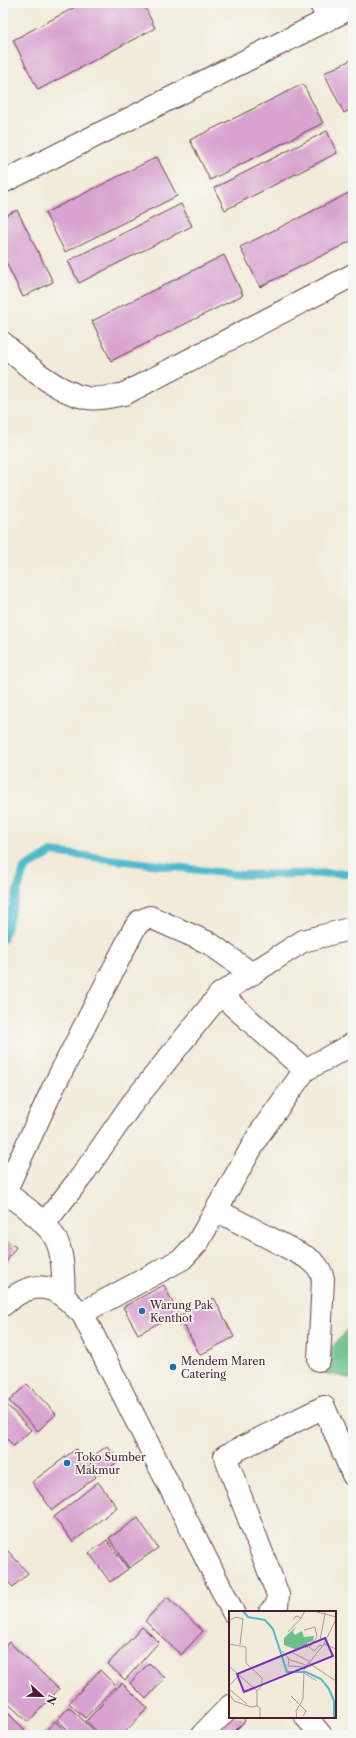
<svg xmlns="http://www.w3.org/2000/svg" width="356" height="1738" viewBox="0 0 356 1738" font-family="'Libre Caslon Text',serif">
<rect width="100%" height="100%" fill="#f6f6f2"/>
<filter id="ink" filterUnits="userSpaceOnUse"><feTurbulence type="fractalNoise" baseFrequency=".025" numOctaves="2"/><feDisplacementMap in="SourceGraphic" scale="8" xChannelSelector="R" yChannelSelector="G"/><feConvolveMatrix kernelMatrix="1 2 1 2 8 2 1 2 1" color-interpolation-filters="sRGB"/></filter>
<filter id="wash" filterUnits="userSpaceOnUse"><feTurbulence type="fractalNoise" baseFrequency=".012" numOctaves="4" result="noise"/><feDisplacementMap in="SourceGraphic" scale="16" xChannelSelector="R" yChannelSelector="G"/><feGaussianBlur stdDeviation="0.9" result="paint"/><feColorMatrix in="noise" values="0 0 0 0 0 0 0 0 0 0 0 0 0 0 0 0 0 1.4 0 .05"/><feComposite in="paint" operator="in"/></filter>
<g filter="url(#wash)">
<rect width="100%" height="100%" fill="#f2ebd9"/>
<path fill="#70bf8a" stroke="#5d6f5a" d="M353,1324V1379L311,1370Z"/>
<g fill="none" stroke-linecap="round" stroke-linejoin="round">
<path stroke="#50bacd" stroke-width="8" d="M3,939L24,869L52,852L241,875L353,873"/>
</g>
<g id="blocks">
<path fill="#d8a3d0" d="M83,3H143L155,28L38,90L13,40Z
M353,59V108L344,113L324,73Z
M303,84L323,123L210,180L190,140Z
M327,131L337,153L225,210L214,188Z
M157,157L177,196L65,252L45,213Z
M353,191V240L260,287L240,247Z
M181,204L192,226L79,283L68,261Z
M17,210L53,282L23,297L3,256V217Z
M224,255L243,295L111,361L92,321Z
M3,1239L16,1247L3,1267Z
M164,1285L178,1313L138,1334L123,1307Z
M214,1298L234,1337L200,1355L179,1316Z
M27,1384L56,1414L38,1431L9,1401Z
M3,1401L31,1430L14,1446L3,1435Z
M107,1446L119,1461L99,1475L88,1460Z
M76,1449L96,1477L52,1510L32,1482Z
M98,1482L117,1507L73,1542L54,1517Z
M138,1518L158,1548L129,1568L109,1538Z
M107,1540L128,1569L110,1582L89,1553Z
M8,1551L28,1573L13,1587L3,1577V1556Z
M167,1597L203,1631L181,1655L145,1621Z
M142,1627L159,1642L125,1680L108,1664Z
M9,1642L59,1689L28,1722L3,1699V1648Z
M149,1663L165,1678L146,1699L130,1683Z
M100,1670L116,1686L85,1718L69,1703Z
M122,1683L148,1708L122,1735H101L86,1721Z
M69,1707L99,1735H74L57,1720Z
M5,1710L25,1730L20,1735H3V1712Z
M230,1717H242L245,1721L231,1735H209Z
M55,1721L70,1735H42Z"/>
</g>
</g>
<g filter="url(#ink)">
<use href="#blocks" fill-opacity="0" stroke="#633e45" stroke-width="1"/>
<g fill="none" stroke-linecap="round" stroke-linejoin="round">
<g stroke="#633e45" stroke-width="24">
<path id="minor" d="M320,3L329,19
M3,182L353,7
M3,343C24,364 57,392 87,398C99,400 112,396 124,394L353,275
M220,994L305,1070
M3,1191C21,1204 50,1223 58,1244C64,1260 63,1280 64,1297
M5,1192L53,1088L134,929L140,921L150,917L209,943L252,974
M216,1210L306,1257C316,1263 320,1268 323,1279L319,1360
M44,1224L81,1177L131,1105L220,994L303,941L353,928
M3,1305C21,1289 42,1279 64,1297C70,1302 75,1308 82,1313L233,1612
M82,1313L182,1259L198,1242L260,1133L305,1070L353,1044
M270,1612L277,1607L278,1595L225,1456L324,1407L353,1475
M306,1717L321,1735
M202,1735L230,1706"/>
</g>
<use href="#minor" stroke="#fff" stroke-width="22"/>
</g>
</g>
<g fill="#1f6fb2" stroke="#f6f6f2" stroke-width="1.5">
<circle cx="142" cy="1311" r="4"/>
<circle cx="173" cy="1367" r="4"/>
<circle cx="67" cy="1463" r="4"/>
</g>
<g text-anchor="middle" stroke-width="3.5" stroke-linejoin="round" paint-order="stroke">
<g font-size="11" fill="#4a1f2b" stroke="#f6f6f2" text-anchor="start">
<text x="150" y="1309">Warung Pak<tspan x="150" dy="13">Kenthot</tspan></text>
<text x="181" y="1365">Mendem Maren<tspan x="181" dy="13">Catering</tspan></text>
<text x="75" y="1461">Toko Sumber<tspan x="75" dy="13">Makmur</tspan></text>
</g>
</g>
<g transform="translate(229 1611)">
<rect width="107" height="107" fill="#f2ebd9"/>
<path d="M67,16L64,21L66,24L73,20L75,26L85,25L84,30L78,32L79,37L73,35L68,39L55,34V27Z" fill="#70bf8a"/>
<path fill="none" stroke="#50bacd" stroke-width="2" d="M14,0L19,6L36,9L44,18L58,61H77L92,68L100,78L105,90V107"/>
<path fill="none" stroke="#af9993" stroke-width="1" d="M84,0L96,3L91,29M96,0V3L107,6M107,8L95,33L80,52L107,70M1,9L7,6L14,8L11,34M64,9L67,5L72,7L76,0M75,19L86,16L88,26L80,36L85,40L91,34L93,35M59,21L72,7M0,23L1,11M0,33L17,36V52L33,67V74L28,80L0,55M95,33L107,38M53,40L61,49L77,54M60,40L80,50M60,48L59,55L76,56M75,62L88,70M0,75L10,64M0,78L18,93M28,80V95L31,97V107M0,83L5,90L22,96L28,95M62,85L77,100L74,105M68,107L67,100L74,88L75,59L80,51"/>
<path fill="#7b2cbf" fill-opacity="0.15" stroke="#7b2cbf" stroke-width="2" d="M96,27L104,45L15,81L8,63Z"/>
<rect width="107" height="107" fill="none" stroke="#4a1f2b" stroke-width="2"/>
</g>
<rect width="356" height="1738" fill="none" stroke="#f6f6f2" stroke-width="16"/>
<g transform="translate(42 1696) rotate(112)" stroke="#f6f6f2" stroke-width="3" paint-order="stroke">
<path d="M0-3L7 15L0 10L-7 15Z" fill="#4a1f2b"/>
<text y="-6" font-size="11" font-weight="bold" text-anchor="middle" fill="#4a1f2b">N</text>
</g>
</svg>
